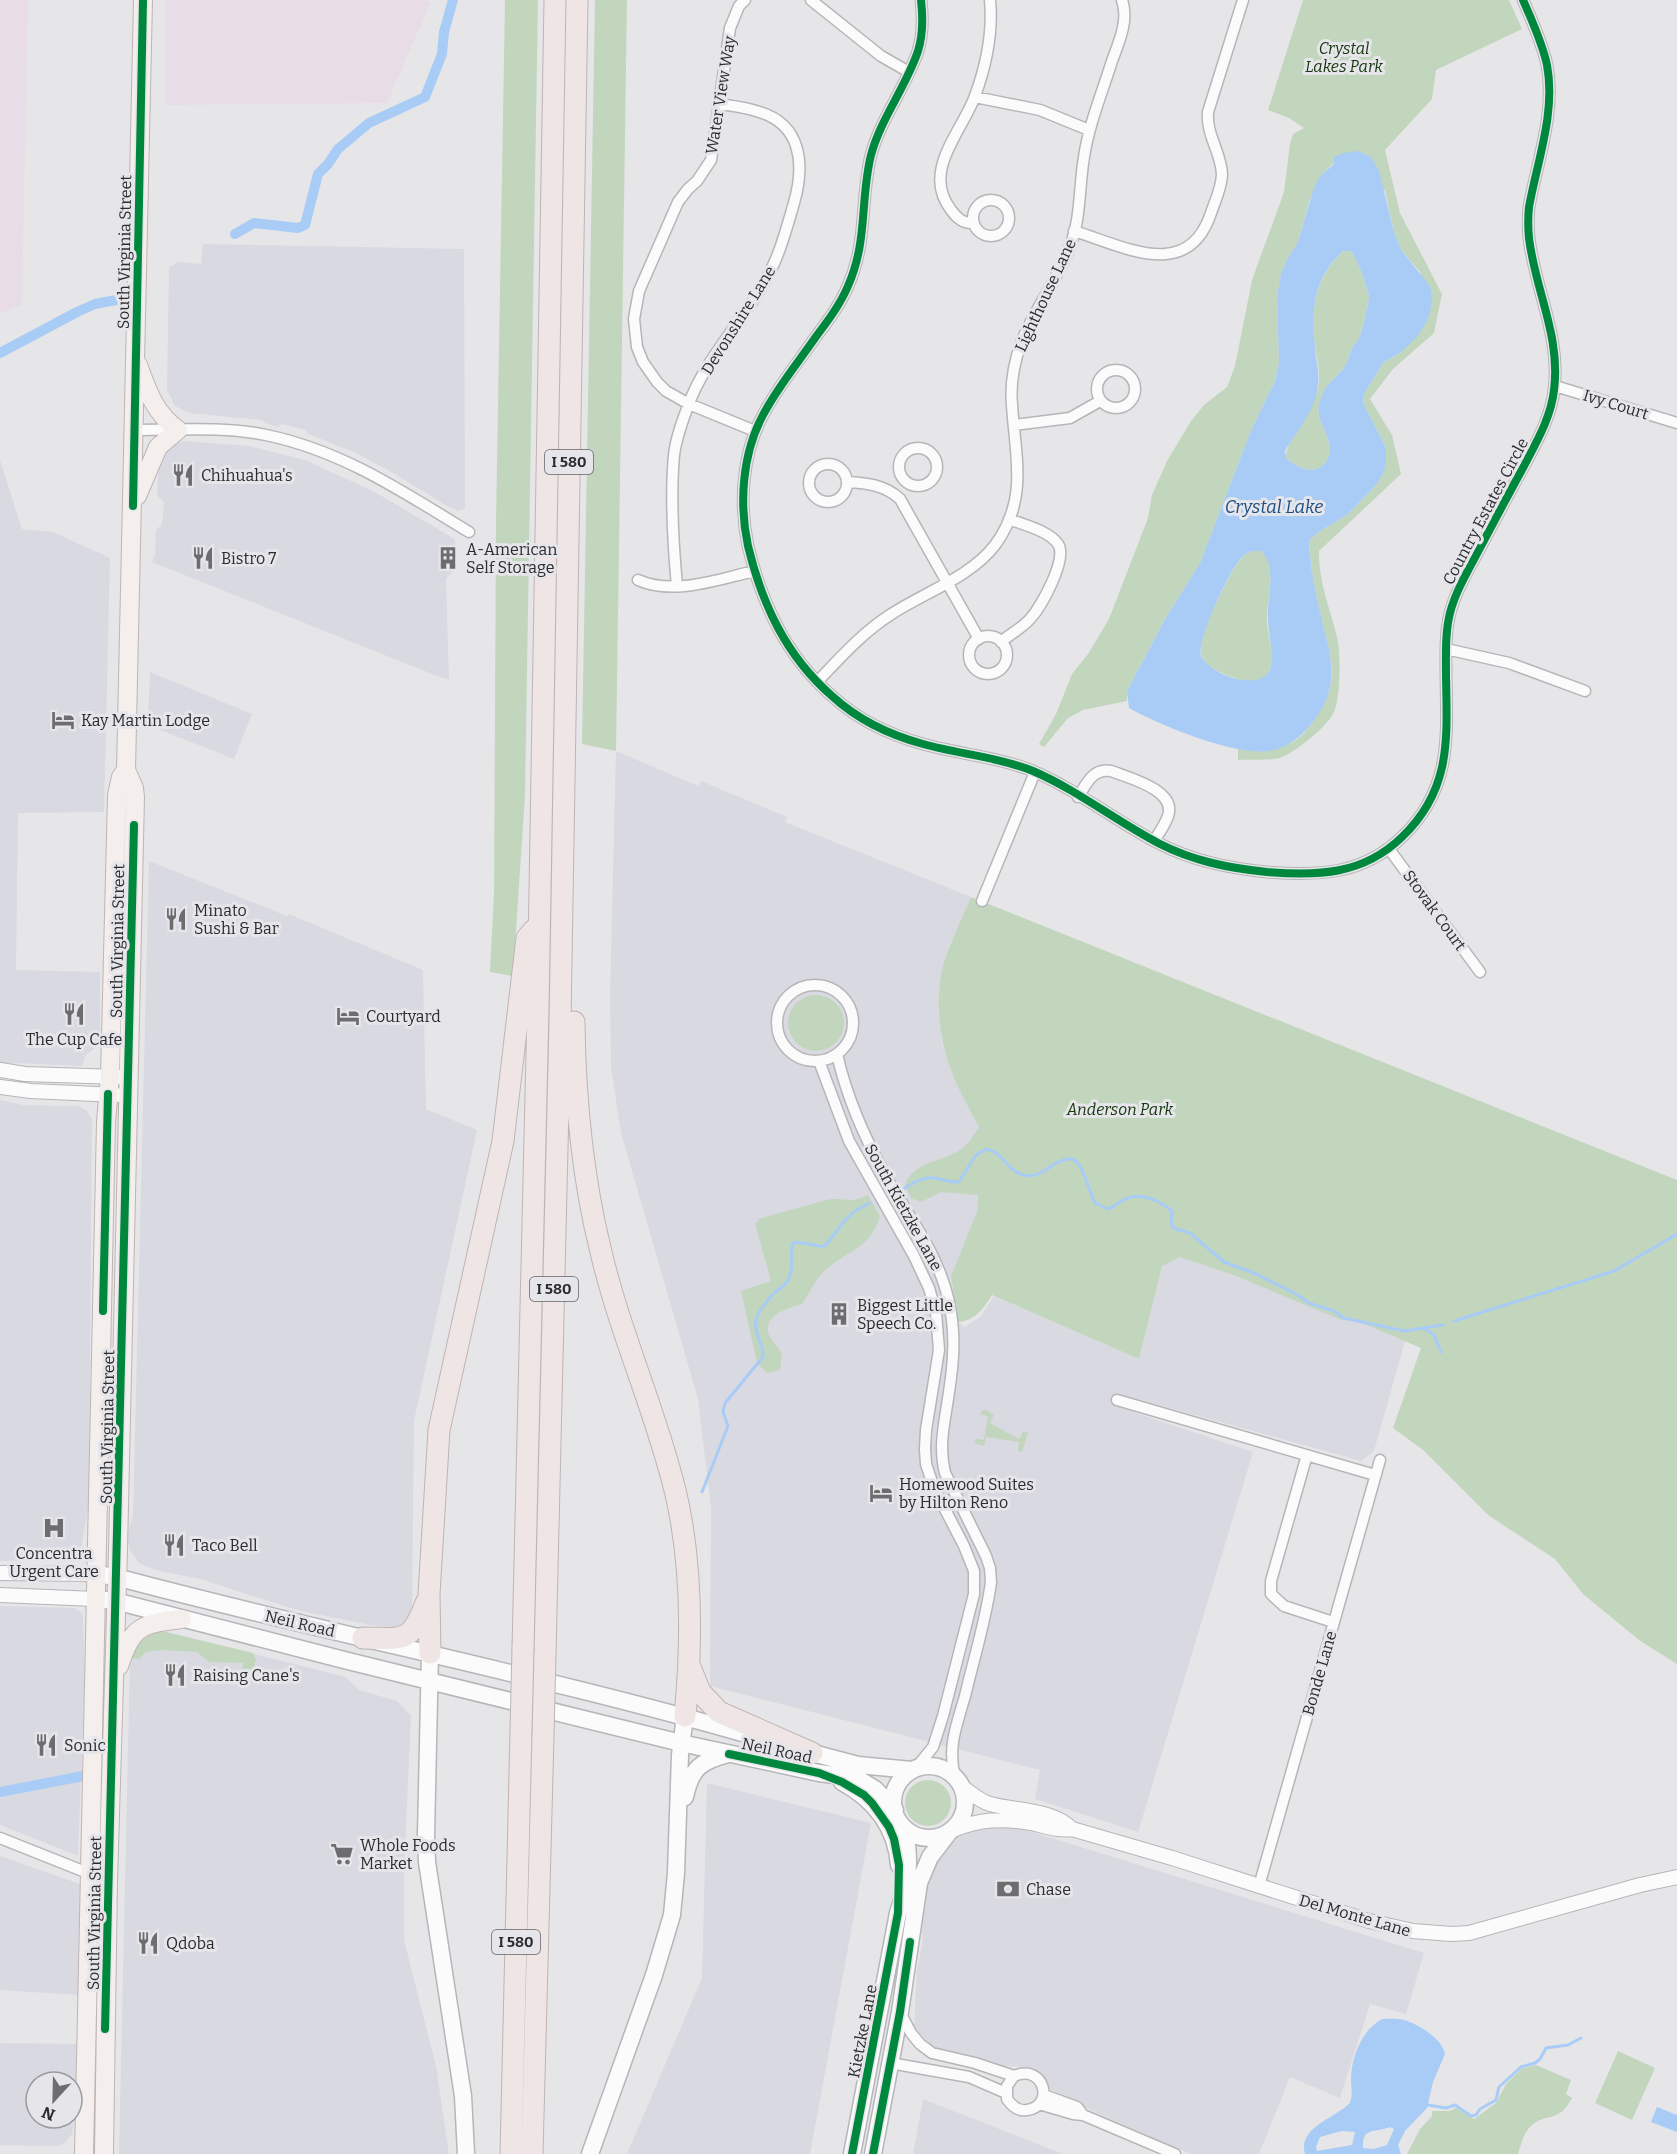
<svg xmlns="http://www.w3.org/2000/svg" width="1677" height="2154" viewBox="0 0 1677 2154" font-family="Bitter,serif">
<rect width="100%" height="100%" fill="#e6e6e9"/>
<path fill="#d9d9e1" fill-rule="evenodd" d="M203,244L464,249L465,509L458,511L447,506L393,473L354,452L308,434L306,430L282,424L278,427L265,423L262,420L189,413L175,406L167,390L169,267L178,262L201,264Z
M184,441L249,446L305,460L373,491L455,539L456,567L446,579L449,679L442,678L152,562L155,556L156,530L162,524L164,503L158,496L157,491L159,461L169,446Z
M0,460L22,529L53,532L110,558L104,812L18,813L16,970L100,972V1044L85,1056L82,1066L14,1063L13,1071L0,1068Z
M150,672L252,714L234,759L148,725Z
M616,751L698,786L701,781L787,817L785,822L971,897L949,946L943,969L939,1010L942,1042L951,1071L979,1128L978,1209L951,1276L958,1322L965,1327L980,1317L994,1296L1139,1359L1168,1242L1405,1341L1374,1451L1361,1461L1130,1397L1127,1410L1253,1452L1138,1832L1035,1799L1040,1770L710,1686L711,1507L698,1399L621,1133L611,1067L610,995Z
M149,861L287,916L289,914L423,970L426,1109L477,1130L414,1421L412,1616L407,1623L399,1628L370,1625L297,1610L200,1579L155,1570L139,1563L130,1550L127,1537L133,1514Z
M0,1100L23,1105L79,1106L87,1111L92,1119L89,1503L79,1560L0,1561Z
M0,1606L74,1608L82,1613L83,1616L85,1672L78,1856L0,1825Z
M166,1632L346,1677L359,1690L397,1701L411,1716L404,1871V1940L436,2066L449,2154H119L130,1658L147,1636Z
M707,1783L871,1823L810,2154H627L702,1978Z
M1003,1823L1424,1953L1406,2014L1370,2004L1340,2098L1290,2077L1259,2154H1191L1101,2115L1050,2089L1026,2067L998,2066L934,2048L914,2027L917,1971L923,1939L920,1914L926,1877L942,1854L965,1830Z
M0,1856L80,1884L78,1995L0,1990Z
M0,2043L80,2044L76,2105L72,2134L64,2144L56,2146L0,2145ZM36,2082H72V2118H36Z
M923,2099L1063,2154H913Z"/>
<path fill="#e8dde6" d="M0,0H28L22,305L0,314Z
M165,0H423L431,2L387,103L166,105Z"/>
<path fill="#c2d6be" d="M505,0H538L525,795L513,976L490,972L494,893L496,522Z
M595,0H627L616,751L582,744Z
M1303,0H1509L1522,29L1436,70L1432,99L1385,150L1400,213L1442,294L1434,333L1393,369L1370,399L1392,435L1401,474L1319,551C1318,581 1330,608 1337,637C1341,652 1341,700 1333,714C1326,728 1294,753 1280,758C1268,761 1251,759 1238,760V749C1266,752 1291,751 1309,727C1319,714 1329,698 1331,682C1334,660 1326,639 1321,618C1315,592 1310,567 1309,540L1320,531L1347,515L1376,485L1384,472L1385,446L1363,403L1364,394L1383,363L1401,352L1421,273L1402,251L1394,232L1385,191L1334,163L1321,175L1310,199L1298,242L1289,256L1281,274L1277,297L1279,363L1275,381L1252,428L1200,563L1165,619L1139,668L1127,691V701L1083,710L1068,718L1044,747L1039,744L1056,714L1072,674L1088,654L1109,619L1148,518L1152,495L1167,461L1191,421L1204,405L1227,387L1235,366L1252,280L1284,192L1290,144L1293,134L1304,128L1289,118L1268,110Z
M1343,251H1351C1356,258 1369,289 1369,298C1368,303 1362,333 1359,338C1357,343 1353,345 1351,350C1349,357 1347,365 1342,370C1329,385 1325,384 1319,404C1314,423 1339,443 1326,462C1315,477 1296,467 1286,458C1284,443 1314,408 1318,388C1321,376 1318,364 1316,352C1309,313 1314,279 1343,251Z
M1261,550C1279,569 1266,598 1267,621C1268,635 1274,653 1271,666C1269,673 1263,681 1255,682C1243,683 1208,670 1203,659C1200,652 1200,644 1202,636C1205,624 1235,562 1244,555C1249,551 1255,551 1261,550Z
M971,897L1677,1180V1664L1639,1640L1583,1594L1555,1559L1488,1515L1423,1450L1393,1428L1421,1348L1348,1317L1344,1321L1236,1276L1180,1257L1162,1266L1139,1359L992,1295C984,1308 975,1321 958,1322L951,1276L978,1209V1195L941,1192L921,1202L911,1198L905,1185C915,1159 945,1163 964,1147C970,1142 974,1134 979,1128C970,1109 958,1090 951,1070C939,1040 935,997 943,966C950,942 961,920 971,897Z
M788 1023a28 28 0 1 1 56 0a28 28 0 1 1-56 0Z
M868,1195L880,1216C869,1251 846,1250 823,1272C815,1280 809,1294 802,1304C789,1308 765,1314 768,1332C770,1339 778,1347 782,1353L780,1370L767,1373L757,1363L741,1291L771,1281L755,1223L759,1222L758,1219L826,1200C845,1196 847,1205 868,1195Z
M983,1410H986L994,1415L990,1423L1019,1439L1023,1431L1028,1433L1022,1452L1018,1451L1019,1442L986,1437L984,1446L976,1444L974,1441L976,1439L984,1440L988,1416L980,1414Z
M156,1632H166L253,1653L256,1660L253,1671H242L243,1663L209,1662L197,1652L161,1650L146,1652L139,1659L130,1658L138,1642Z
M905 1803a23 23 0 1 1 46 0a23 23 0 1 1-46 0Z
M1618,2051L1655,2068L1632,2120L1595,2103Z
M1536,2065L1571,2080L1566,2094L1572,2098C1558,2125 1546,2111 1530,2127C1523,2134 1521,2145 1518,2154H1407L1420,2129L1432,2116V2111H1449L1456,2108L1474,2119L1496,2103L1506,2084L1521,2069Z"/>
<path fill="#a8ccf6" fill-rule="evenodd" d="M1358,151L1371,157L1379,171L1394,232L1402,251L1430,286L1432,298L1430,313L1425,325L1415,339L1401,352L1383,363L1364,394L1363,403L1385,446L1386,459L1384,472L1376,485L1347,515L1320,531L1309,540C1310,567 1315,591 1321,617C1326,638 1333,658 1331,680C1330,695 1322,710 1313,722C1302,736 1287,749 1268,751C1235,756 1159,725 1129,708L1127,691L1165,619L1200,563L1252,428L1275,381L1279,363L1277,297L1281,273L1289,256L1298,242L1314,187L1321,175L1334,164V157L1344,153ZM1343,251H1351C1356,258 1369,289 1369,298C1368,304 1362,333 1359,338C1357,343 1353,345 1351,350C1349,357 1347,365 1342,370C1329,385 1325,384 1319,404C1314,423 1339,442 1326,462C1315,477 1296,467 1286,458L1285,451C1297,431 1316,409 1318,385C1320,372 1316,361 1315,348C1311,310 1313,279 1343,251ZM1261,551C1275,565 1270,588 1268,607C1266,625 1274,650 1271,666C1264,696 1206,673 1201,655C1197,639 1231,566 1244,555C1249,551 1254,551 1261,551Z
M1382,2019C1390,2019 1399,2018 1407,2021C1420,2025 1443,2040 1445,2054L1433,2082L1427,2108L1405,2131L1398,2145L1401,2154H1305C1297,2128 1335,2118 1350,2103C1353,2095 1351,2088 1351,2080C1351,2057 1362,2030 1382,2019ZM1390,2127L1394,2129L1387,2145L1374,2149L1363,2148C1362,2126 1376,2133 1390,2127ZM1342,2131L1355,2132L1352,2145L1317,2151L1316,2147L1320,2137Z
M1657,2107L1677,2115V2132L1651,2122Z"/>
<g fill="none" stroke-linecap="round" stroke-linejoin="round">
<path stroke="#a8ccf6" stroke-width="3" d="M905,1188C913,1183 924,1176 934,1178C943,1179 949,1183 959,1182L976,1155L986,1149C1004,1153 1006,1170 1023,1175C1043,1180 1053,1158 1071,1159C1083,1160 1089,1193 1095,1203L1108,1209C1114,1207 1119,1202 1125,1199C1142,1191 1159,1201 1172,1211L1171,1225L1176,1229L1190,1233L1224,1262L1254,1273L1296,1294L1309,1303L1334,1311L1344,1318L1404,1331L1443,1325
M1454,1321L1614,1271L1677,1234
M1423,1328L1434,1335L1441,1352
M702,1492L728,1426L723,1412L725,1403L763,1357C764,1345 753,1333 756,1320C758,1311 768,1300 774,1293C779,1289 785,1286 788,1280C794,1268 791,1256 792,1243C803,1240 814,1247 825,1246L845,1220L855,1211L870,1203
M1428,2105L1446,2108L1455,2105L1471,2116L1476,2115L1480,2109L1496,2100L1499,2087L1521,2067L1535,2063L1540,2059L1546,2048L1568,2045L1581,2038"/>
<path stroke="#a8ccf6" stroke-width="10" d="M235,234L254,223L298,228L305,225L318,174L328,164L338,149L369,123L425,97L442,54L444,32L453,0
M0,353L77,312L95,304L116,300
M0,1792L83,1776"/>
<g stroke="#b6b6b8" stroke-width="13">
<path id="minor" d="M745,0L739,6L730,28L711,160L697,181L688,189L678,202L639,291L634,319L637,347L643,362L657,382L666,391L689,404L755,431
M811,0L881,56L909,72
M921,0C923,17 923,35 918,51C906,87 881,118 871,155C860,199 868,241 848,286C840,305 827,322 815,338C797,364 777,388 763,415C742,454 739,504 748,546C762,604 786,656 832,696C857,719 890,735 923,744C959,754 998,757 1033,771C1077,790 1116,821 1158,843C1193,861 1228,868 1267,872C1318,876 1363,875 1402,837C1452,789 1447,738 1446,675C1446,654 1445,633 1450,613C1456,590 1469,569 1480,548C1495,520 1509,493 1524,466C1537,441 1551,417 1554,390C1561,336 1535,290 1529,238C1528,228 1528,217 1529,207C1537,162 1556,112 1547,65C1542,42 1532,21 1523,0
M975,97L1040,110L1089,130
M973 218a18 18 0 1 1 36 0a18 18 0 1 1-36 0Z
M974,223C963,224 957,218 951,210C921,171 962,132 975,96C986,66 993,32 990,0
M1074,231C1123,246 1188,283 1211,213C1215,201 1222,187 1222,174C1221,152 1206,135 1208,112L1243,0
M1097 389a19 19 0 1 1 38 0a19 19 0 1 1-38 0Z
M1555,386L1677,423
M1014,425L1070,418L1100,401
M133,430C177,430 223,426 266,435C343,451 403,492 469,532
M899 467a19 19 0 1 1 38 0a19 19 0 1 1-38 0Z
M809 483a19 19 0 1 1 38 0a19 19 0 1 1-38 0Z
M847,482C867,483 885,485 900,499L979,639
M638,580C674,596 718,579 755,571
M677,586C673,543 670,498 674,455C676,438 682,422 688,406C704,361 740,324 764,283C779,258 786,230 794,203C805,164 802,123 756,111C744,107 732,106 720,104
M969 655a19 19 0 1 1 38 0a19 19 0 1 1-38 0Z
M1001,642C1010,634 1021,629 1030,619C1041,607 1068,559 1058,544C1049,531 1024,525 1009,519
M1446,649L1509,663L1585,691
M817,682C840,658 862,633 890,615C923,593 971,577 995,545C1029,499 1015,456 1012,405C1010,384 1014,363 1021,343C1034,309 1058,280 1070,246C1081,219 1079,186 1084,157C1089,124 1102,93 1112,61C1119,42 1129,20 1122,0
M1078,797C1087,783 1093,768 1111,771C1129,778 1177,790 1168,816C1165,825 1159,833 1154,841
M1389,849L1480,972
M982,901L1035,772
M777 1023a38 38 0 1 1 76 0a38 38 0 1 1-76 0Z
M837,1054C847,1099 866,1141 888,1180C910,1218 938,1255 948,1298C956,1330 954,1360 949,1392C945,1421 938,1445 945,1473L986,1556L990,1568L991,1582C986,1620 974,1658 965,1696C957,1724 947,1747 955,1777
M819,1061L849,1141L914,1256L929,1288L936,1313L939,1350L926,1430L925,1449L926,1464L934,1488L964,1546L974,1571V1594L943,1716L933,1747L916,1768
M1117,1400L1375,1475
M1307,1455L1271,1581V1594L1284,1606L1333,1622
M0,1838L93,1875
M1259,1886L1380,1460
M900,2012L911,2033L920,2044L932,2053L975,2063L1014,2076C1045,2063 1055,2107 1027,2110C1018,2112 1012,2106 1007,2099V2086L1014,2076
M890,2063L969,2077L1006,2093
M1044,2095L1077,2107L1083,2115
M1039,2104L1073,2114L1083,2115L1175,2154"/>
</g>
<g stroke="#b6b6b8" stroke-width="16">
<path id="tertiary" d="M0,1070L25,1074L119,1077
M0,1087L31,1091L117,1095
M0,1573L96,1574
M0,1595L96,1599
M961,1786C970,1792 979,1801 990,1804C1016,1811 1052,1809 1072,1829
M953,1830C979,1819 1003,1818 1031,1823C1045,1826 1058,1831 1072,1829L1172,1858L1369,1921L1413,1931L1451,1934L1469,1933L1640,1885L1677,1877"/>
</g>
<g stroke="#b6b6b8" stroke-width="19">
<path id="secondary" d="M96,1574L116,1577C329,1634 545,1676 756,1737
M96,1599L115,1601L344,1660L681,1743L819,1773L850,1777L860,1780L875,1789L895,1810
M430,1653L426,1835L427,1862L463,2096L466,2154
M801,1750L858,1765L912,1770
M893 1802a36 36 0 1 1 72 0a36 36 0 1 1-72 0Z
M842,1782C875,1800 896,1826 899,1865
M685,1797C691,1768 701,1761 728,1754
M590,2154L654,1975L672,1915L676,1873L680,1755L685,1716
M852,2154L898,1913C908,1883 912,1857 903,1827
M873,2154L900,2012L919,1883L930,1857L950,1831"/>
</g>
<g stroke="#beb4b4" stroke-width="20">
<path id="primary" d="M137,496L158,447L178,430C154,412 148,392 138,365
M119,1666C133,1625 141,1624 182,1619
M84,2154L106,1122L110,1076L117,795L121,777L126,770
M104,2154L108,1881L118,1550L135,797L134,788L126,770L143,0"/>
</g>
<g stroke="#beb4b4" stroke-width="23">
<path id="motorway" d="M574,1022C575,1099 582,1176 601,1252C620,1333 655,1409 675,1490C692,1561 692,1644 685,1716
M363,1638C403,1638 410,1645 426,1603
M523,1648L538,1010L555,0
M430,1653L429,1594L439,1430L503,1141L527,938L534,930
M545,1654L560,1022L577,0
M690,1667L700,1692L719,1712L812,1753
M511,2154L521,1730
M532,2154L543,1736"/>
</g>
<use href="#minor" stroke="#fbfbfc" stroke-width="10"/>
<use href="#tertiary" stroke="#fbfbfc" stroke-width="14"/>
<use href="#secondary" stroke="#fbfbfc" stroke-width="16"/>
<use href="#primary" stroke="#f4eeed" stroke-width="18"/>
<use href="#motorway" stroke="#eee5e4" stroke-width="21"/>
<g stroke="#beb4b4" stroke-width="23" stroke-linecap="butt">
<path id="motorway-bridge" d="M521,1730L523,1648
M543,1736L545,1654"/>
</g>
<use href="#motorway-bridge" stroke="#eee5e4" stroke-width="21"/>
<g stroke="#e5e5ea" stroke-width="11">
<path id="cycleway" d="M921,0C923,17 923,35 918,51C906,87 881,118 871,155C860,199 868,241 848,286C840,305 827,322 815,338C797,364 777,388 763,415C742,454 739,504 748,546C762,604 786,656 832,696C857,719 890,735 923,744C959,754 998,757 1033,771C1077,790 1116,821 1158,843C1193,861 1228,868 1267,872C1318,876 1363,875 1402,837C1452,789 1447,738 1446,675C1446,654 1445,633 1450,613C1456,590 1469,569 1480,548C1495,520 1509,493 1524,466C1537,441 1551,417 1554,390C1561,336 1535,290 1529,238C1528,228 1528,217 1529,207C1537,162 1556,112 1547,65C1542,42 1532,21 1523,0
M133,506L143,0
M103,1311L108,1094
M729,1754L819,1773L842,1782L864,1795L872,1803L889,1827L894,1839L899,1865L898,1913L852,2154
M105,2029L134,825
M873,2154L900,2012L910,1942"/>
</g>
<use href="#cycleway" stroke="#00873e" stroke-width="8"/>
</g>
<defs>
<g id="restaurant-bare" transform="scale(1.8)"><path d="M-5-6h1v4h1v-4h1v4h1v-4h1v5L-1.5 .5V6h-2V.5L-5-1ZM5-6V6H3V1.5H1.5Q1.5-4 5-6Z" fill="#6d6d6f" stroke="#e5e5ea" stroke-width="2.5" paint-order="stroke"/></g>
<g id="building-bare" transform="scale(1.8)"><path d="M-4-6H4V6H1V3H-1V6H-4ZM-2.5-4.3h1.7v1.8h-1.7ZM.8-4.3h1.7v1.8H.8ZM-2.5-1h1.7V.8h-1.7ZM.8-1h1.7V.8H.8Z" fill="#6d6d6f" stroke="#e5e5ea" stroke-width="2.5" paint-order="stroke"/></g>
<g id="hotel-bare" transform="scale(1.8)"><path d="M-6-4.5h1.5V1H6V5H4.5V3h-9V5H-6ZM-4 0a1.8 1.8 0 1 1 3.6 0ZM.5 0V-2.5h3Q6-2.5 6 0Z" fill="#6d6d6f" stroke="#e5e5ea" stroke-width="2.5" paint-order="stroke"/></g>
<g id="hospital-bare" transform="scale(1.8)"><path d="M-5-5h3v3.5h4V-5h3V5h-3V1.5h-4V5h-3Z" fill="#6d6d6f" stroke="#e5e5ea" stroke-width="2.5" paint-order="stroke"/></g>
<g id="supermarket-bare" transform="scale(1.8)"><path d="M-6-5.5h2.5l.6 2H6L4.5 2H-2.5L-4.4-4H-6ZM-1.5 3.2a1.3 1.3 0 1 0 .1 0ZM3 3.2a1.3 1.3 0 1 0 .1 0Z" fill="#6d6d6f" stroke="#e5e5ea" stroke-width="2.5" paint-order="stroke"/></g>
<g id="bank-bare" transform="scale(1.8)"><path d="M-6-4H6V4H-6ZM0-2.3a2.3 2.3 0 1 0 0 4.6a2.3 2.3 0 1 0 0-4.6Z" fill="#6d6d6f" stroke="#e5e5ea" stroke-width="2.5" paint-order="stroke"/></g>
</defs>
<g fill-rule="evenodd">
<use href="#restaurant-bare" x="183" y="475"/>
<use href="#restaurant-bare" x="203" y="558"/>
<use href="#building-bare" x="448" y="558"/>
<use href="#hotel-bare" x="63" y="720"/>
<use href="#restaurant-bare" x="176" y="919"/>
<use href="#restaurant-bare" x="74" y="1014"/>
<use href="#hotel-bare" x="348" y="1016"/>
<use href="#building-bare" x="839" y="1314"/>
<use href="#hotel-bare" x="881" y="1493"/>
<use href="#hospital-bare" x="54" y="1528"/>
<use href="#restaurant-bare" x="174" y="1545"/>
<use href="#restaurant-bare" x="175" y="1675"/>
<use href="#restaurant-bare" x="46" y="1745"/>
<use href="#supermarket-bare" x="342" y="1854"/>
<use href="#bank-bare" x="1008" y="1889"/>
<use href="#restaurant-bare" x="148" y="1943"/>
</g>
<g text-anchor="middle" stroke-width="6" stroke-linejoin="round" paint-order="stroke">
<g fill="#e5e5ea" stroke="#646466" stroke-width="1.5">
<rect x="545" y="450" width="48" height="24" rx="4.5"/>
<rect x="530" y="1277" width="48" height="24" rx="4.5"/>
<rect x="492" y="1930" width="48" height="24" rx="4.5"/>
</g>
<g font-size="15" font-weight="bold" fill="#2c2c2e">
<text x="569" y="467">I 580</text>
<text x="554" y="1294">I 580</text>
<text x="516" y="1947">I 580</text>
</g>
<g font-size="16" font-style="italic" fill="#15360c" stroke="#e5e5ea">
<text x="1344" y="54">Crystal<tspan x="1344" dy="18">Lakes Park</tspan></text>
<text x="1120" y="1115">Anderson Park</text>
</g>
<g font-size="16" fill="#2c2c2e" stroke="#e5e5ea">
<text transform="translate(720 95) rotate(-81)" y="6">Water View Way</text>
<text transform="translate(124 252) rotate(-89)" y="6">South Virginia Street</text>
<text transform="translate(1045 295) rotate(-65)" y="6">Lighthouse Lane</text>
<text transform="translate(738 320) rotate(-58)" y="6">Devonshire Lane</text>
<text transform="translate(1616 404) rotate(17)" y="6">Ivy Court</text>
<text transform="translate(1485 511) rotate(-62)" y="6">Country Estates Circle</text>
<text transform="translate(1435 910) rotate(54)" y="6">Stovak Court</text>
<text transform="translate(117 941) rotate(-89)" y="6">South Virginia Street</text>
<text transform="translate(904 1207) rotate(61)" y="6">South Kietzke Lane</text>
<text transform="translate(107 1427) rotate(-89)" y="6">South Virginia Street</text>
<text transform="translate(300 1623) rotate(13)" y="6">Neil Road</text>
<text transform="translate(1319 1673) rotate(-74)" y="6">Bonde Lane</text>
<text transform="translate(777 1750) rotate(12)" y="6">Neil Road</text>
<text transform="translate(94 1913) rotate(-89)" y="6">South Virginia Street</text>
<text transform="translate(1355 1915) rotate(16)" y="6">Del Monte Lane</text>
<text transform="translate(862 2031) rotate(-79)" y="6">Kietzke Lane</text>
</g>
<g font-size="16" fill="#2c2c2e" stroke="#e5e5ea" text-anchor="start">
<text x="201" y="481">Chihuahua's</text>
<text x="466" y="555">A-American<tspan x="466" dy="18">Self Storage</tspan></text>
<text x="221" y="564">Bistro 7</text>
<text x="81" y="726">Kay Martin Lodge</text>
<text x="194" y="916">Minato<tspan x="194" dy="18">Sushi &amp; Bar</tspan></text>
<text x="366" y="1022">Courtyard</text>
<text x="74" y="1045" text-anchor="middle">The Cup Cafe</text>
<text x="857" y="1311">Biggest Little<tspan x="857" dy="18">Speech Co.</tspan></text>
<text x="899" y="1490">Homewood Suites<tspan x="899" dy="18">by Hilton Reno</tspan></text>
<text x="192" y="1551">Taco Bell</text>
<text x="54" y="1559" text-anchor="middle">Concentra<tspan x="54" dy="18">Urgent Care</tspan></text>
<text x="193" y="1681">Raising Cane's</text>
<text x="64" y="1751">Sonic</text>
<text x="360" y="1851">Whole Foods<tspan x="360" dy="18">Market</tspan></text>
<text x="1026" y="1895">Chase</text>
<text x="166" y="1949">Qdoba</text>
</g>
<g font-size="18" font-style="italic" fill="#1b4e83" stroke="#e5e5ea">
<text x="1274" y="513">Crystal Lake</text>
</g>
</g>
<g transform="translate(54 2100) rotate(202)"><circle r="28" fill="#e5e5ea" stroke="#9b9b9f" stroke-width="1.5"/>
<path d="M0-4.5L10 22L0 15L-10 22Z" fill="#6d6d6f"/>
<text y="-9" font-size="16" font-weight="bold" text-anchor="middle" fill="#2c2c2e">N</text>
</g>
</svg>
